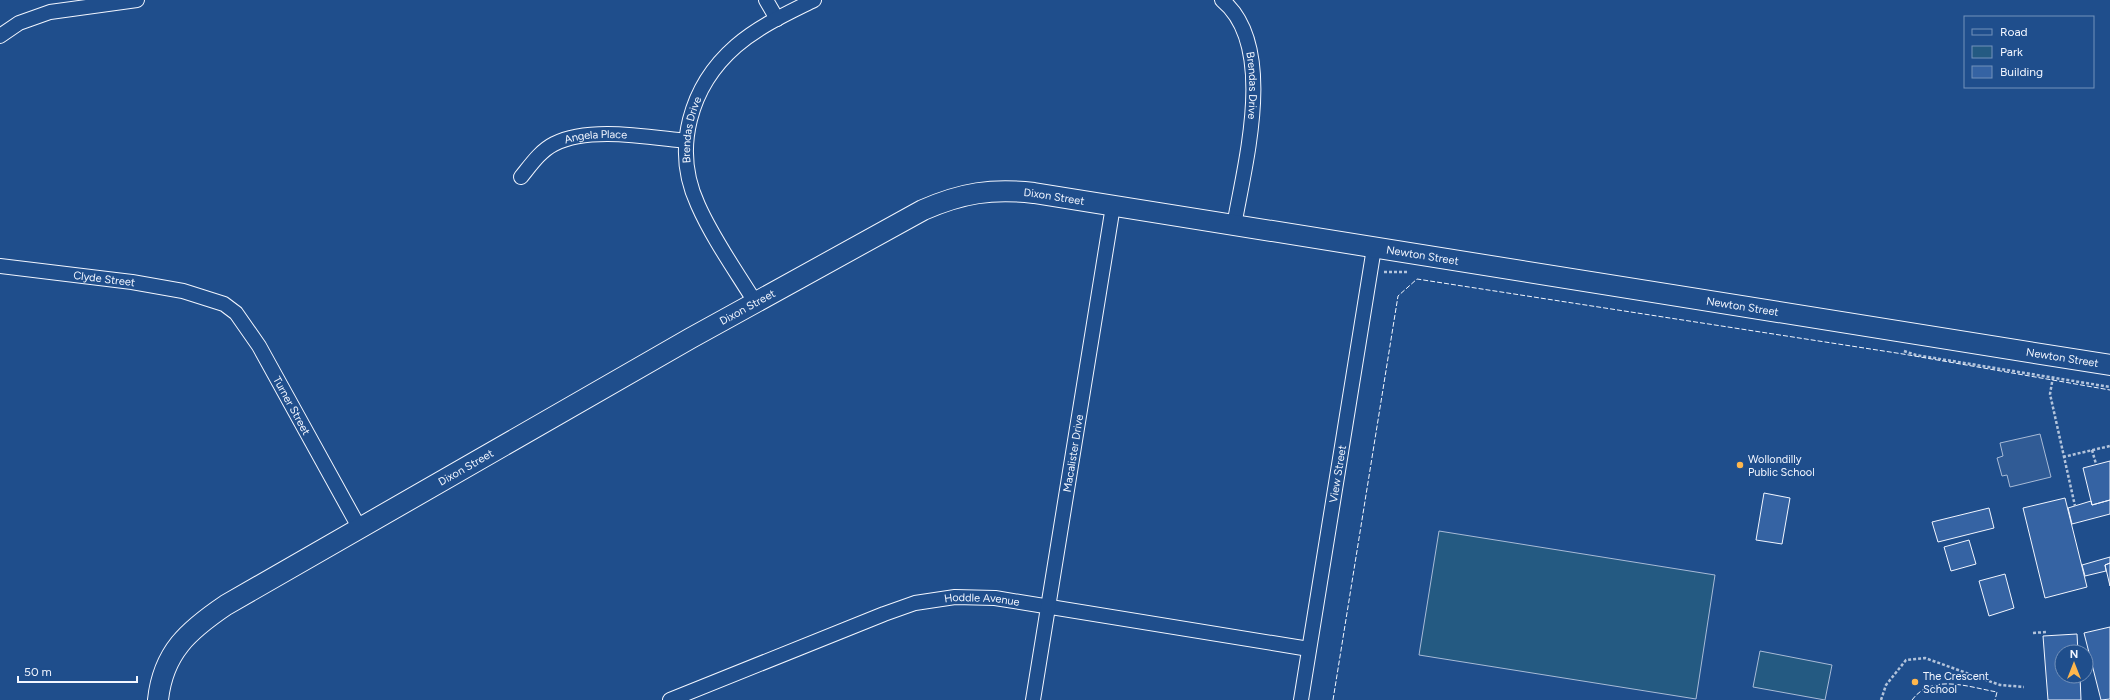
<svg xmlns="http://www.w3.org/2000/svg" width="2110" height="700" viewBox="0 0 2110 700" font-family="Figtree,sans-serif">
<rect width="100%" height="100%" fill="#1f4e8c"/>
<path fill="#245a82" stroke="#a8bbd7" d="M1439,531L1715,575L1696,699L1419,655Z
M1760,651L1832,665L1825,700L1753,687Z"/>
<path fill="#305b95" stroke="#a8bbd7" d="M2040,434L2051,477L2010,487L2007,475L2002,476L1997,458L2003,456L2000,443Z"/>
<path fill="#3563a3" stroke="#f2f6ff" d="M2110,461V500L2092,505L2083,468Z
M1764,493L1790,498L1782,544L1756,540Z
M2065,498L2087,587L2045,598L2023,508Z
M2110,500V514L2072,524L2068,508L2091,501L2092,505Z
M1989,508L1994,528L1938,542L1932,522Z
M1969,540L1976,564L1951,571L1944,547Z
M2110,557V563L2105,565L2106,571L2085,576L2082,565Z
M2110,563V586L2105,565Z
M2005,574L2014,608L1989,616L1979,581Z
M2110,627V699L2101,700L2084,633Z
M2077,634L2078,652H2062V676H2080L2081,700H2048L2043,636Z"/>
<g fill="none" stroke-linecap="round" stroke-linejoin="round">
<g stroke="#f2f6ff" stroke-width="16">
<g id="street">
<path d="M766,0L777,19"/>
<path id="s1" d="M1222,0C1278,46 1244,166 1234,226"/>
<path d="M0,36L19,23L50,12L137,0"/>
<path id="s2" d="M521,177C530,166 540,151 554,144C589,126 647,137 686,141"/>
<path id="s3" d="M0,266L132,282L183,291L224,304L236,313L259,346L360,529"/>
<path id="s4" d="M755,302C736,271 713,239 698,205C672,149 690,86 736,46C759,26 788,13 814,0"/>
<path id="s5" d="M670,700L884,614L915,603L955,597L995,598L1309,649"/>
<path id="s6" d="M1033,700L1113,206"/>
<path id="s7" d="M1301,700L1374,248"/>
</g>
</g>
<g stroke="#f2f6ff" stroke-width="22">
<g id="secondary">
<path id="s8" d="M158,700C163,652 189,630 226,605L691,338L923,210C962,193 992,188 1034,193L2110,365"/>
</g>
</g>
<path stroke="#b3c4dc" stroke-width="2.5" stroke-dasharray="3 2" stroke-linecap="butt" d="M1384,272H1409
M1904,351L1916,355L2110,387
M2053,377L2050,394L2075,506
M2092,450L2096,464
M2063,457L2110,446
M2033,633L2046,632
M1881,700L1886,685L1906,660L1925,658L2000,685L2024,687"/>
<use href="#street" stroke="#1f4e8c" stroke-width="14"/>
<use href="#secondary" stroke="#1f4e8c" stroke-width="20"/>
<path stroke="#f2f6ff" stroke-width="1" stroke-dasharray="5 2" stroke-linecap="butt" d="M1333,700L1398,296L1417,279L1903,354L2110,390
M1912,700C1932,673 1968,687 1997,692L1995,700"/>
</g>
<g fill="#ffb74d" stroke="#1f4e8c" stroke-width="1.5">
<circle cx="1740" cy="465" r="4"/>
<circle cx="1915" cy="682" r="4"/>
</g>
<g text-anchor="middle" stroke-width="3" stroke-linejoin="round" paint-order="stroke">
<g font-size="11" fill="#f2f6ff" stroke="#1f4e8c">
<text dy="4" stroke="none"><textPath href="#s1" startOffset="94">Brendas Drive</textPath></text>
<text dy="4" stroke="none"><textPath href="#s4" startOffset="190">Brendas Drive</textPath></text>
<text dy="4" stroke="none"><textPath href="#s2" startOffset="90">Angela Place</textPath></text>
<text dy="4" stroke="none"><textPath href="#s8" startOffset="1057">Dixon Street</textPath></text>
<text dy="4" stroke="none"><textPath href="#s8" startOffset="1430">Newton Street</textPath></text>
<text dy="4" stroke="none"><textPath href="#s3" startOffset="105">Clyde Street</textPath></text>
<text dy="4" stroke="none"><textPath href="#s8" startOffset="1754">Newton Street</textPath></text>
<text dy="4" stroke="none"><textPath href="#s8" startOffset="722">Dixon Street</textPath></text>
<text dy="4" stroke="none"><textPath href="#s8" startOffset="2078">Newton Street</textPath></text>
<text dy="4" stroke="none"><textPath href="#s3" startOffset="351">Turner Street</textPath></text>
<text dy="4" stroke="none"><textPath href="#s6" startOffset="250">Macalister Drive</textPath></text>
<text dy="4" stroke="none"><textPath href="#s8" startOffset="398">Dixon Street</textPath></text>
<text dy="4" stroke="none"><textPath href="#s7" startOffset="229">View Street</textPath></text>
<text dy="4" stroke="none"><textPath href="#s5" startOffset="331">Hoddle Avenue</textPath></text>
</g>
<g font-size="11" fill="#f2f6ff" stroke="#1f4e8c" text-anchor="start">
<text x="1748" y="463">Wollondilly<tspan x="1748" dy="13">Public School</tspan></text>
<text x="1923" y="680">The Crescent<tspan x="1923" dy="13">School</tspan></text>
</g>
</g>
<rect x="1964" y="16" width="130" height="72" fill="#1f4e8c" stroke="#7391ba"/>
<rect x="1972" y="29" width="20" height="6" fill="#1f4e8c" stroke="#7391ba"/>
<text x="2000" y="36" font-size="12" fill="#f2f6ff">Road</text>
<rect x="1972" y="46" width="20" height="12" fill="#245a82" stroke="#7391ba"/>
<text x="2000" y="56" font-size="12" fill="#f2f6ff">Park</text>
<rect x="1972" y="66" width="20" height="12" fill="#3563a3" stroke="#7391ba"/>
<text x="2000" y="76" font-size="12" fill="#f2f6ff">Building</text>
<g transform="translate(2074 664)"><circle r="19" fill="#1f4e8c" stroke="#7391ba"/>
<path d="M0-3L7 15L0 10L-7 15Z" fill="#ffb74d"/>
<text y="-6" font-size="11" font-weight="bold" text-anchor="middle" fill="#f2f6ff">N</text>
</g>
<path d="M18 676v6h119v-6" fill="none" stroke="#f2f6ff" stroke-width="2"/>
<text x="24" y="676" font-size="12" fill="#f2f6ff" stroke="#1f4e8c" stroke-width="3" paint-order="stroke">50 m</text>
</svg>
